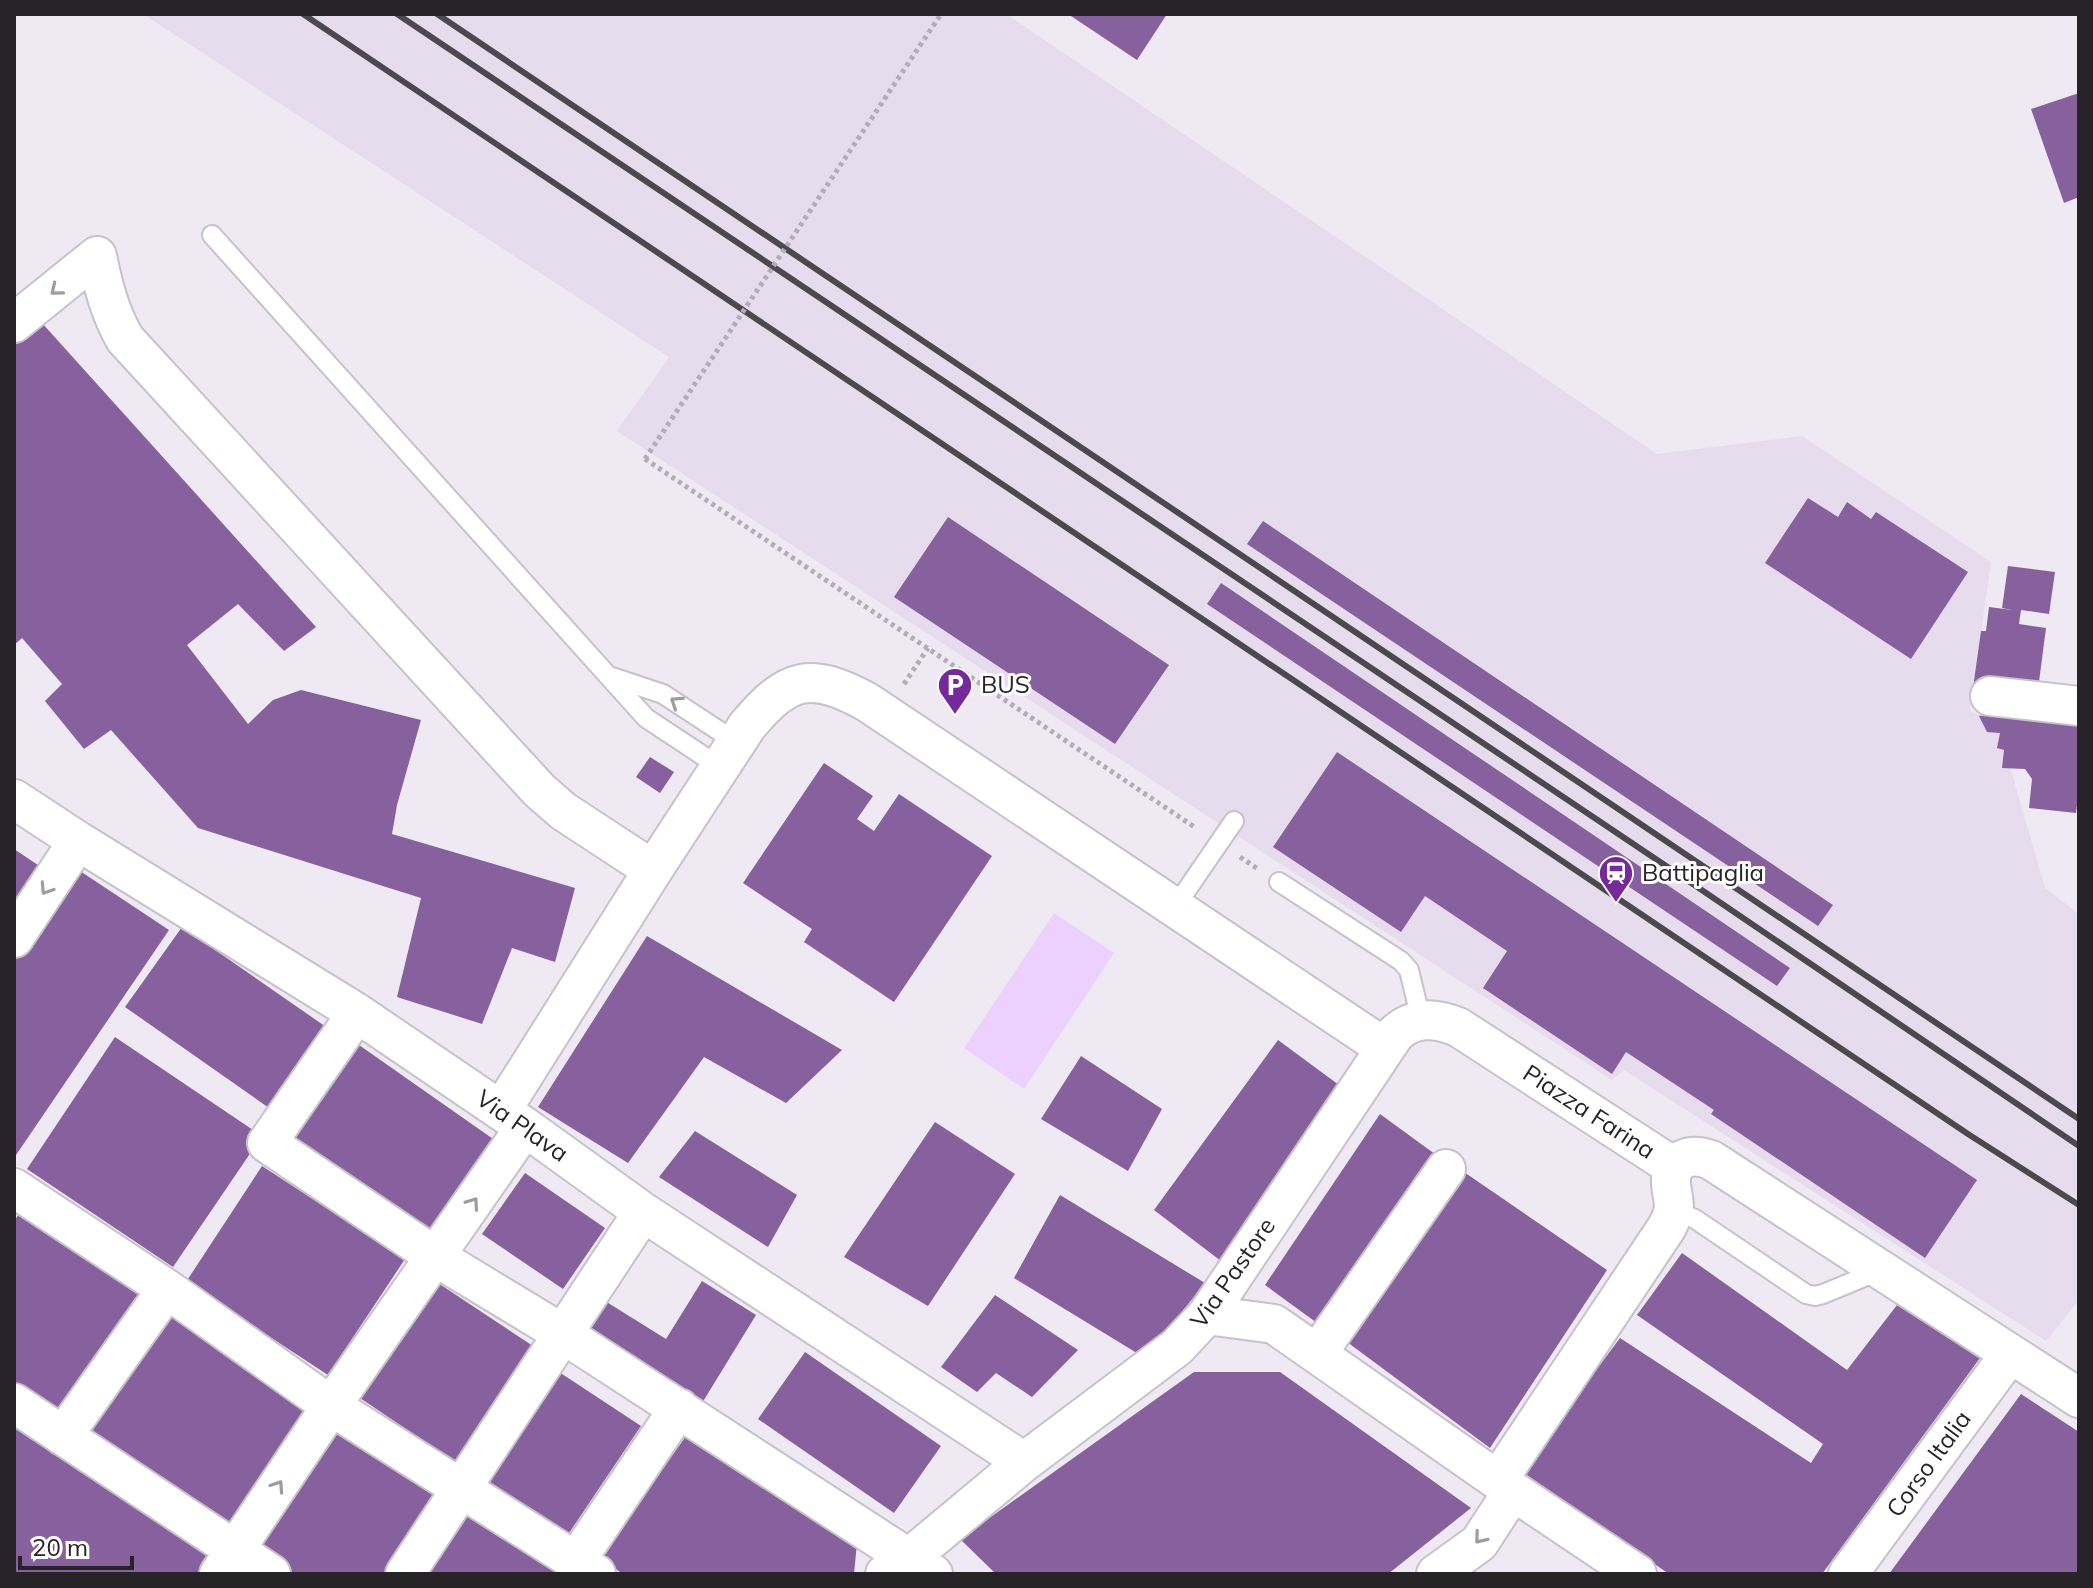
<svg xmlns="http://www.w3.org/2000/svg" width="2093" height="1588" viewBox="0 0 2093 1588" font-family="Mulish,sans-serif">
<rect width="100%" height="100%" fill="#efe9f3"/>
<path fill="#e7dced" d="M143,14H1006L1657,454L1802,436L1991,562L1970,711L1997,722L2045,888L2079,914V1300L2046,1341L1624,1070L1612,1080L617,431L669,357Z"/>
<path fill="#ecd1fe" d="M1054,913L1114,953L1024,1089L964,1048Z"/>
<path fill="#87619d" d="M1068,14H1167L1137,60Z
M2079,93V197L2064,203L2031,109Z
M42,323L316,627L284,651L238,604L187,645L248,724L273,700L301,690L421,720L397,805L392,834L575,888L555,962L512,948L482,1024L397,997L421,898L198,828L111,730L84,749L45,701L62,684L22,638L14,645V346Z
M1808,498L1838,517L1847,502L1871,519L1876,512L1968,572L1911,659L1765,563Z
M948,517L1169,665L1115,744L894,597Z
M1263,521L1833,905L1818,926L1247,544Z
M2008,566L2055,572L2049,614L2021,610L2019,624L2046,628L2037,697L1973,688L1981,631H1986L1989,607L2012,610L2002,608Z
M1221,583L1790,968L1777,986L1207,604Z
M2031,709L2079,714V789L2076,813L2029,808L2032,779L2025,769L2002,768L2004,750L1997,748L2000,733L1987,732L1979,716Z
M1337,752L1977,1180L1925,1258L1711,1114L1714,1110L1626,1052L1612,1074L1483,988L1507,951L1425,896L1401,932L1273,847Z
M650,757L674,772L660,793L636,777Z
M824,763L873,796L857,819L874,831L899,794L992,856L894,1002L804,942L812,929L743,883Z
M14,849L44,869L14,914Z
M77,869L169,930L14,1158V962Z
M182,927L329,1029L272,1110L125,1007Z
M647,936L842,1050L786,1103L704,1057L628,1163L538,1107Z
M115,1037L262,1136L173,1267L27,1169Z
M349,1038L496,1141L429,1235L283,1132Z
M1278,1040L1339,1085L1221,1261L1154,1210Z
M1081,1056L1162,1109L1128,1171L1041,1119Z
M1380,1114L1439,1157L1324,1328L1265,1285Z
M935,1122L1015,1174L928,1306L844,1257Z
M695,1131L797,1195L768,1247L659,1177Z
M262,1166L405,1259L328,1375L186,1282Z
M1461,1170L1607,1270L1490,1448L1339,1336Z
M525,1173L605,1228L563,1289L482,1234Z
M1060,1195L1205,1283L1145,1358L1014,1278Z
M19,1214L148,1300L69,1418L14,1382V1221Z
M1682,1253L1847,1370L1897,1305L1980,1358L1822,1574H1669L1521,1471L1620,1338L1811,1463L1823,1444L1637,1315Z
M702,1281L756,1315L699,1408L582,1337L605,1301L666,1339Z
M438,1283L539,1350L461,1466L360,1398Z
M995,1295L1078,1350L1032,1397L996,1373L977,1392L941,1367Z
M168,1313L309,1410L226,1530L85,1433Z
M805,1352L941,1446L894,1513L758,1419Z
M553,1368L641,1426L565,1539L478,1480Z
M1194,1372H1280L1471,1508L1388,1574H996L960,1539Z
M2021,1394L2079,1432V1574H1889Z
M14,1421L218,1557L207,1574H14Z
M340,1425L444,1497L392,1574H289L254,1550Z
M689,1432L857,1543L854,1574H623L599,1557Z
M461,1506L555,1570L552,1574H415Z"/>
<g fill="none" stroke-linecap="round" stroke-linejoin="round">
<g stroke="#c7c1cb" stroke-width="22">
<path id="lane" d="M212,235L646,718L720,767
M612,677L663,694L736,742
M1279,882L1401,961L1409,970L1421,1020
M1175,907L1234,821
M1674,1210L1695,1219L1806,1294L1815,1296L1823,1294L1881,1270"/>
</g>
<g stroke="#c7c1cb" stroke-width="42">
<path id="street" d="M14,323L97,256C103,286 110,313 125,339L539,790L563,811L653,870
M1990,696L2079,706
M14,799L78,841L357,1013L525,1127L643,1212L1024,1462
M14,938L78,841
M357,1013L267,1143L436,1257L563,1334L933,1574
M501,1111L653,870L747,726C788,677 810,671 867,702L1385,1048
M14,1188L167,1289L331,1406L596,1574
M1207,1315L1274,1324L1513,1491L1637,1574
M1317,1354L1446,1169
M14,1403L271,1574
M63,1436L167,1289
M1498,1480L1667,1227C1670,1221 1673,1215 1674,1208C1674,1193 1667,1182 1674,1167
M576,1561L679,1408
M219,1574L331,1406L525,1127
M405,1574L643,1212
M885,1574L909,1558L1024,1462L1177,1347L1207,1315L1395,1034C1414,1016 1435,1018 1458,1027L1674,1167C1685,1154 1697,1155 1711,1160L2079,1398
M1436,1574L1479,1543L1513,1491
M1848,1574L2010,1354"/>
</g>
<path stroke="#b2adb6" stroke-width="5" stroke-dasharray="4 4" stroke-linecap="butt" d="M645,459L1196,828
M904,684L928,648
M1240,857L1258,869"/>
<use href="#lane" stroke="#fff" stroke-width="18"/>
<use href="#street" stroke="#fff" stroke-width="38"/>
<path stroke="#4c494e" stroke-width="6" d="M303,14L1968,1134L2079,1205
M397,14L1687,880L2079,1146
M437,14L2079,1119"/>
<path stroke="#b2adb6" stroke-width="5" stroke-dasharray="4 4" stroke-linecap="butt" d="M645,459L941,14"/>
</g>
<defs><path id="oneway-chevron" d="M-2-3.5L2.5 0L-2 3.5" fill="none" stroke-width="1.6" stroke-linecap="round" stroke-linejoin="round" transform="scale(2)"/></defs>
<g stroke="#9e9c9e">
<use href="#oneway-chevron" transform="translate(56 290) rotate(141)"/>
<use href="#oneway-chevron" transform="translate(676 702) rotate(-146)"/>
<use href="#oneway-chevron" transform="translate(46 889) rotate(123)"/>
<use href="#oneway-chevron" transform="translate(473 1203) rotate(-55)"/>
<use href="#oneway-chevron" transform="translate(278 1486) rotate(-56)"/>
<use href="#oneway-chevron" transform="translate(1480 1538) rotate(130)"/>
</g>
<defs>
<g id="parking-pin" transform="scale(1.8)"><path d="M0 17L-7.5 6A9.5 9.5 0 1 1 7.5 6Z" fill="#76299b" stroke="#fff"/><path d="M-3.5-5.5H1a3.5 3.5 0 0 1 0 7H-1V5.5H-3.5ZM-1-3.4V-.6H.8a1.4 1.4 0 0 0 0-2.8Z" fill="#fff"/></g>
<g id="station-pin" transform="scale(1.8)"><path d="M0 17L-7.5 6A9.5 9.5 0 1 1 7.5 6Z" fill="#76299b" stroke="#fff"/><path d="M-3-6H3Q5-6 5-4V2Q5 4 3 4L4.5 6H3L1.5 4h-3L-3 6H-4.5L-3 4Q-5 4-5 2V-4Q-5-6-3-6ZM-3.5-4v3h7v-3ZM-3.5 1v1.5H-2V1ZM2 1v1.5H3.5V1Z" fill="#fff"/></g>
</defs>
<g fill-rule="evenodd">
<use href="#parking-pin" x="955" y="685"/>
<use href="#station-pin" x="1616" y="873"/>
</g>
<g text-anchor="middle" stroke-width="6" stroke-linejoin="round" paint-order="stroke">
<g font-size="24" fill="#272428" stroke="#fff" text-anchor="start">
<text x="981" y="693">BUS</text>
<text x="1642" y="881">Battipaglia</text>
</g>
<g font-size="24" fill="#272428" stroke="#fff">
<text transform="translate(1589 1112) rotate(33)" y="8">Piazza Farina</text>
<text transform="translate(522 1126) rotate(35)" y="8">Via Plava</text>
<text transform="translate(1233 1273) rotate(-55)" y="8">Via Pastore</text>
<text transform="translate(1929 1464) rotate(-54)" y="8">Corso Italia</text>
</g>
</g>
<rect width="2093" height="1588" fill="none" stroke="#272428" stroke-width="32"/>
<path d="M20 1556v12h112v-12" fill="none" stroke="#272428" stroke-width="4"/>
<text x="32" y="1556" font-size="24" fill="#272428" stroke="#ffffff" stroke-width="6" paint-order="stroke">20 m</text>
</svg>
